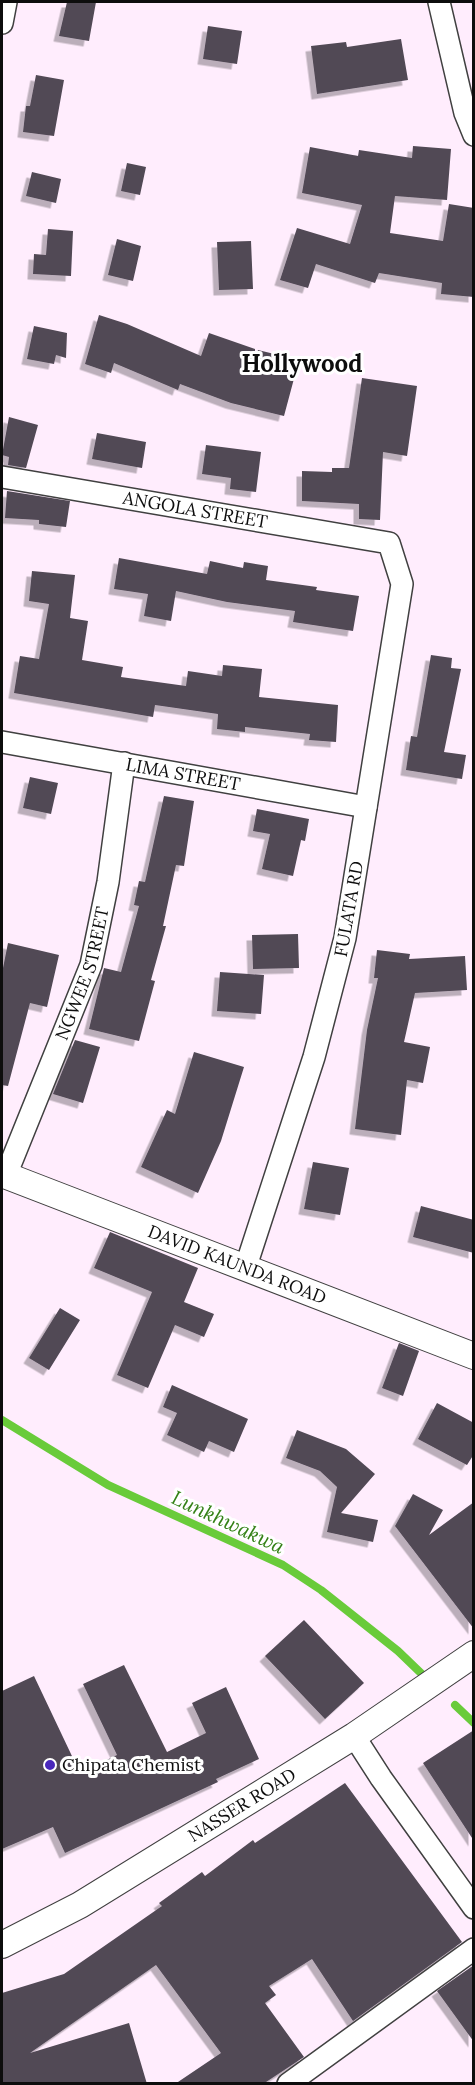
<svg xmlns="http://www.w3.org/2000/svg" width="475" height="2085" viewBox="0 0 475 2085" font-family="Lora,serif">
<defs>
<filter id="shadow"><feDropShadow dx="-5.5" dy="5.5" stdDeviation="0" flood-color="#0004"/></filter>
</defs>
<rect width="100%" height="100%" fill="#ffedfd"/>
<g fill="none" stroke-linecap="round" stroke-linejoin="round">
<path stroke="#69cb3a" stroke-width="8" d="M2,1420L108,1485L283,1565L321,1590L398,1651L426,1678
M455,1705L474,1723"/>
</g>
<path fill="#514955" filter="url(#shadow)" d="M67,2H96L89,41L59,36Z
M208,26L242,31L237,64L203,59Z
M401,39L408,80L317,94L311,46L346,42L347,47Z
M36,75L64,80L54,136L23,132L26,106H30Z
M413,146L451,149L447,200L395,196L390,233L443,241L449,204L474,208V297L441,294L442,283L379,273L375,283L316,264L308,288L280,280L297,228L350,244L362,205L302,193L310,147L358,156L359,150L412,158Z
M127,163L146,167L140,195L121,191Z
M32,172L61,179L56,203L26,196Z
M48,229L73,231L71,276L33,274L34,254L46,255Z
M117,239L141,246L133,281L108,275Z
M251,241L253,289L219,290L217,242Z
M99,315L127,324L201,356L209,333L255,349V360L258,350L299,360L284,416L231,403L180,384L178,390L114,363L111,373L85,364Z
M34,326L67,333L66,358L56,355L54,364L27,359Z
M362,378L417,386L407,456L383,452L380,520L359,519V504L302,501V471L332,472V468H349Z
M9,417L38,425L26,468L8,465L9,457L2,455Z
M97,433L146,442L142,468L92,459Z
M206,445L261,452L256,492L230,489L231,478L202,474Z
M7,491L70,501L66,527L39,524V520L5,518Z
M119,558L207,574L210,561L243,568L244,562L268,566L266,580L317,587L316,590L359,596L353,631L293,622L295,611L227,602L176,591L171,621L144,616L148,594L114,589Z
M32,571L75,575L70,618L88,621L82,660L123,667L121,677L186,686L188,671L222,676L223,665L262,669L259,697L338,705L336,742L309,740L310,734L245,727V732L217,729L218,714L155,705L153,717L14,693L20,656L39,659L49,604L29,601Z
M431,655L452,658L451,668L461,669L444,752L466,755L462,779L406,770L411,736L417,737Z
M30,777L58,783L51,814L23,808Z
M164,796L194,801L184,866L176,865L163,926H166L151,980L155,981L139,1041L89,1029L104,968L121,972L139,906L134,905L139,881L145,882Z
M257,809L309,819L305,841L301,840L293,876L262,869L270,834L253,831Z
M298,934L299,968L253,969L252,935Z
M8,943L59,955L47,1007L30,1003L8,1086L2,1085V973Z
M377,950L410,954L409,959L465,956L467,990L415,993L404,1042L430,1047L423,1083L407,1080L401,1135L355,1129L367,1030L378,978H374Z
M220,972L264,975L261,1014L217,1011Z
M75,1040L100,1047L83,1103L53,1094Z
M194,1052L244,1067L221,1141L198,1193L141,1167L167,1110L175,1114Z
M313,1162L349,1168L340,1215L304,1209Z
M421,1206L474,1220V1253L413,1237Z
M110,1232L198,1268L184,1302L214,1314L204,1337L175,1325L148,1388L117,1375L152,1292L94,1268Z
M60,1308L80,1320L49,1370L29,1358Z
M399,1343L419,1351L403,1396L382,1388Z
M172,1385L248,1419L234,1452L209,1441L204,1452L167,1435L177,1413L163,1407Z
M437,1403L474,1423V1454L467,1465L418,1439Z
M297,1430L346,1449L375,1474L341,1513L378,1520L373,1542L327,1532L337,1487L320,1471L286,1458Z
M413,1494L443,1510L429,1535L474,1502V1629L395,1526Z
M304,1620L364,1683L325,1719L265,1656Z
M124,1665L167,1752L206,1733L192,1703L226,1687L259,1759L216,1779L218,1782L65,1853L53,1827L2,1849V1691L34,1676L80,1773L117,1755L83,1684Z
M474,1730V1841L423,1763Z
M345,1783L462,1942L353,2021L312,1959L269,1986L276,1995L265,2003L304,2057L263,2084H175L221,2053L156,1965L30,2053L129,2023L147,2084H2V1993L64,1974L162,1906L159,1903L202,1872L205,1876L253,1840L255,1843Z
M474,1965V2042L437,1991Z"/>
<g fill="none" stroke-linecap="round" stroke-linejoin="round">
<g stroke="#404040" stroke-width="24">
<g id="minor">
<path d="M439,2L465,113L474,135"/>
<path d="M2,23L6,2"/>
<path id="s1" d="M2,477L389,543L402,584L345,938L314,1057L246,1266"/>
<path id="s2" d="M2,742L366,807"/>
<path id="s3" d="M6,1175L91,965L108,882L124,763"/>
<path d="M354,1736L381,1778L474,1908"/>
<path d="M288,2084L474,1949"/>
</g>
</g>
<g stroke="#404040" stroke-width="28">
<g id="tertiary">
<path id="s4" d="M2,1174L474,1356"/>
<path id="s5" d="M2,1945L80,1905L354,1736L474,1654"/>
</g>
</g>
<use href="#minor" stroke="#fff" stroke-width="21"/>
<use href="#tertiary" stroke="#fff" stroke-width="26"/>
</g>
<circle fill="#4927bb" stroke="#fff" stroke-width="2" cx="50" cy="1765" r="6"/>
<g text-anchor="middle" stroke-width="6" stroke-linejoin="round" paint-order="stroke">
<g font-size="18" fill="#0d0d0d" stroke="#fff">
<text dy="6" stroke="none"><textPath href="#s1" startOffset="196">ANGOLA STREET</textPath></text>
<text dy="6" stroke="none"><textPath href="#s2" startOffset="184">LIMA STREET</textPath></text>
<text transform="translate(349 909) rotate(-80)" y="6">FULATA RD</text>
<text dy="6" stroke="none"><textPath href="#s3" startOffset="216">NGWEE STREET</textPath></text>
<text dy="6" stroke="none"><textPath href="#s4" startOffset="252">DAVID KAUNDA ROAD</textPath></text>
<text dy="6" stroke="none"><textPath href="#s5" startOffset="278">NASSER ROAD</textPath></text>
</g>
<g font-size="18" fill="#0d0d0d" stroke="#fff" text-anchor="start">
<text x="62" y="1771">Chipata Chemist</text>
</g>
<g font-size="20" font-style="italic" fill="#348117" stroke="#fff">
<text transform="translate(228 1522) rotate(25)" y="7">Lunkhwakwa</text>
</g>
<g font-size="24" font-weight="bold" fill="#0d0d0d" stroke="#fff">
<text x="302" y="372">Hollywood</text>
</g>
</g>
<rect width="475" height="2085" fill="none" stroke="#0d0d0d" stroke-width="6"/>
</svg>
